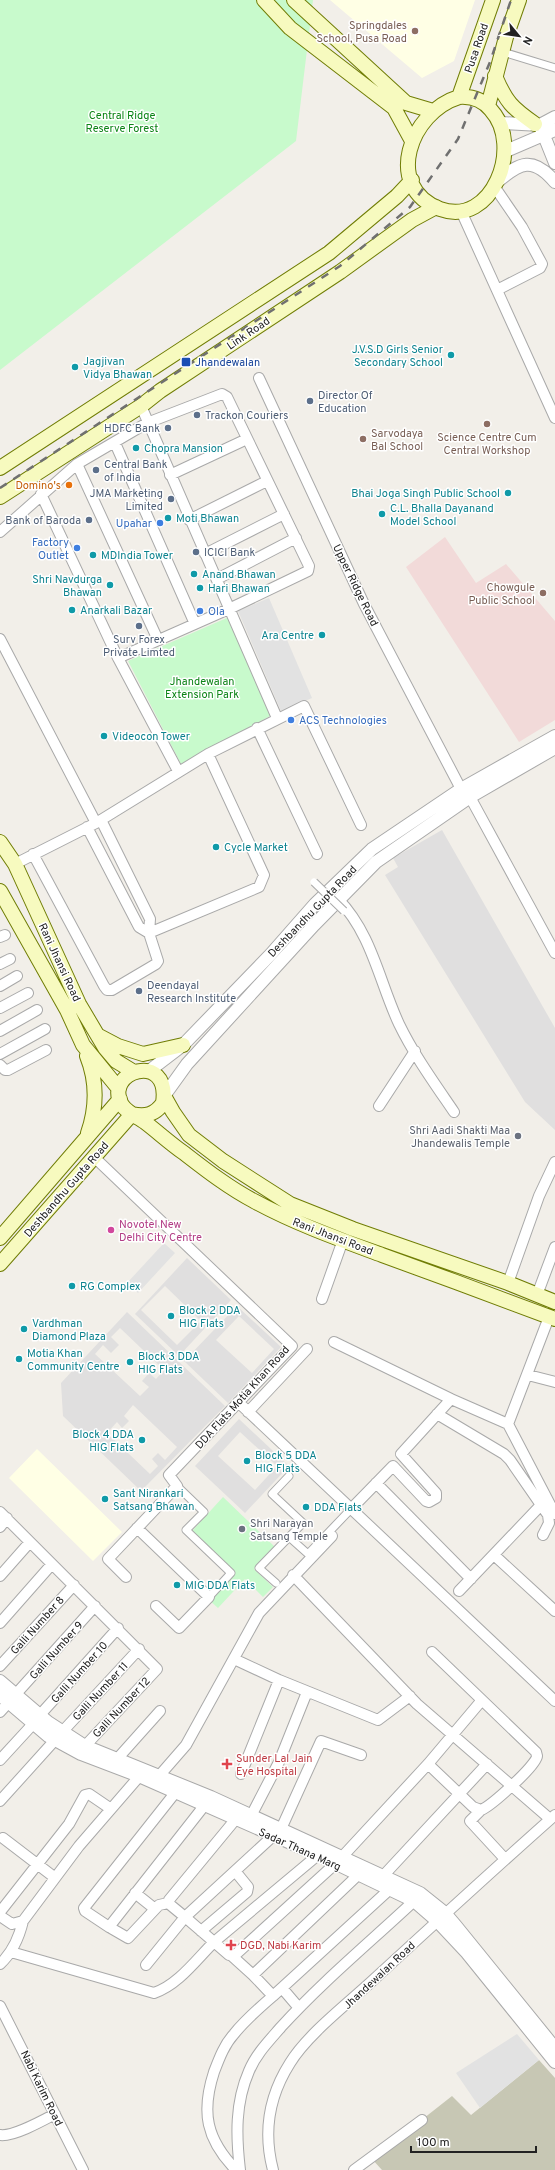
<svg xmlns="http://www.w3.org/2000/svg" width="555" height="2170" viewBox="0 0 555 2170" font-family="Overpass,sans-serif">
<rect width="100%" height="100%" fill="#f2efe9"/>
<path fill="#e0dfdf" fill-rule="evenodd" d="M442,830L555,1028V1130L525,1102L385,875L398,867L393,858Z
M187,1258L231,1300L179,1356L135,1314ZM165,1286L201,1321L177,1345L141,1310Z
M237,1306L281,1347L228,1403L184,1361ZM239,1316L274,1349L252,1373L216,1340Z
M127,1312L225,1406L141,1491L63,1416L61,1383ZM120,1328L164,1370L156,1379L149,1373L142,1381L149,1387L140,1396L95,1354L103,1345L111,1353L119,1345L111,1337ZM133,1405L177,1447L165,1460L158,1453L152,1459L158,1466L150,1474L107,1433L117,1422L122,1428L129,1421L124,1416Z
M239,1419L289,1466L245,1513L195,1466ZM240,1432L277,1466L255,1490L218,1456Z"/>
<path fill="#f2dad9" d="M445,537L476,583L506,564L555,621V720L519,742L406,567Z"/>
<path fill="#ffffe5" d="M330,0H475L454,61L422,78Z
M37,1449L122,1532L93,1561L9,1478Z"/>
<path fill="#c7c7b4" d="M539,2060L555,2078V2170H382L372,2159L452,2096L471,2115Z"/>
<path fill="#c8facc" d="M0,0H313L296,141L0,370Z
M229,617L272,715L181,764L128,661Z
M223,1497L275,1547L254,1569L273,1587L263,1597L245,1579L218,1608L209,1600L235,1572L192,1531Z"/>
<path fill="#e2e2e2" d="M269,598L312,698L281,711L238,611Z
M164,1243L175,1253L138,1293L127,1283Z
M517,2034L539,2060L480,2108L456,2073Z"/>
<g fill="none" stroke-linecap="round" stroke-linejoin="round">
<g stroke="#a9a9a9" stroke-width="9">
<path id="pedestrian" d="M503,52L555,68
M289,1476L272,1494L303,1523L289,1537
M177,1486L204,1512L186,1530L231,1573L209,1597
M276,1583L259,1568L289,1537L308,1554L351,1509"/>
</g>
<g stroke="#a9a9a9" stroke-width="12">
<path id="minor" d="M494,186L522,227L542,264L540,268L497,290
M461,211L555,418
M259,378L364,604L461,789
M141,406L277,718
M115,443L195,624
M77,464L158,640
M170,475L247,439
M189,520L267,481
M0,532L77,464L147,423L222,394L227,397L309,566L308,571L231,608L118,658L41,494
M205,554L284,514
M217,579L296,538
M0,639L96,823
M118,658L178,771
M257,728L317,854
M470,797L555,953
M87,827L139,927L149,933
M33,854L104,986L107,990H112L156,964L158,961L149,933L150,919L101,820
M15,864L96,823L208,754L304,706L361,825
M338,899C372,934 379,981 399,1024C414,1055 435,1084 454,1112
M149,933L259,887L264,875L208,754
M0,937L5,935
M0,964L10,959
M0,986L17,976
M0,1008L28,993
M0,1031L37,1010
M0,1054L45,1029
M0,1065L5,1070H8L46,1050
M379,1106L415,1051
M94,1157L292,1346L169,1475L177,1486L108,1559L126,1577
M508,1283L539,1196L555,1162
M537,1295L555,1247
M322,1299L343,1240
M334,1342L451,1399L508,1424L555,1514
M528,1375L555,1382
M238,1402L555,1701
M248,1412L307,1349
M437,1414L504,1454L510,1460L548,1515L549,1523L543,1535
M508,1424L549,1317
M376,1483L471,1579
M351,1509L393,1466L426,1501L429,1502L436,1498V1493L401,1454L451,1399
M0,1512L157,1669L85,1746
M0,1527L7,1518
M137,1528L209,1597L179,1628L156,1606
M494,1555L555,1611
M293,1575L417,1704L550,1819
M0,1576L30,1542
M459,1591L542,1504
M0,1623L52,1564
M234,1659L279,1680L378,1720L410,1696
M0,1666L74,1585
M16,1694L95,1606
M0,1712L9,1702
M39,1716L118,1628
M62,1732L139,1649
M118,1758L160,1711
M0,1760L33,1724
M428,1764L473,1807L481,1810C491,1806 537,1765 537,1756L536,1752L432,1652
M241,1774L279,1680
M159,1776L186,1745L259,1613L332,1536
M175,1793L84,1908L85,1911L109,1927L204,1806
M0,1801L55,1740
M481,1810L470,1821L505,1859
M251,1816L279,1762L307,1692
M235,1820L169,1900L168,1903L185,1917L273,1836
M281,1829L321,1741L361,1755
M3,1838L54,1877
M318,1855L214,1942L229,1955H235L335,1864
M342,1857L428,1764L482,1700
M384,1875L487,1764
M357,1876L253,1975L273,1996L390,1889
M135,1893L155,1909
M0,1912L69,1824L85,1795L89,1794L111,1809
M0,1916L12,1924L23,1921L79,1846L143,1772
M109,1927L128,1938L159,1905L168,1903
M201,1931L247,1892L248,1887L235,1871
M11,1952L154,1993C178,1985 196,1960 214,1942L185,1917L146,1965
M232,1956L253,1975
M0,1964C13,1952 19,1938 23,1921
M282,1988L299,2008
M0,2006L83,2170
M0,2135C13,2137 42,2121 55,2114
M236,2170C206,2139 201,2112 214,2072C219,2059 224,2045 234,2034C245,2020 259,2008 273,1996
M240,2170C236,2136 235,2103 249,2071C256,2054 269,2041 281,2027C322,1982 369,1943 414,1901
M273,2170C263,2132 269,2096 290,2063C307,2035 346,2005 371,1982C432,1926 493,1870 555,1815
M354,2170L422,2120"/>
</g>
<g stroke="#a9a9a9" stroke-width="14">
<path id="tertiary" d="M501,123L540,125L555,117
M541,128L555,163
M506,151L555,130
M497,182C520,162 533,156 555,182
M149,1071L183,1045L271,954L315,904L372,849L461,789L555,736
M164,1096L187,1064L314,925L376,862L470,797L555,748
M0,1681L48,1722L85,1746L211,1797L420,1893L445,1913L456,1926L555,2048
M0,1695L48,1736L81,1754L139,1776L318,1855L414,1901L437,1921L467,1953L555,2062"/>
</g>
<g stroke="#707d05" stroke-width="16">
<path id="secondary" d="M264,0L290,28L394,108L412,141
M294,0L406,103L433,111
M495,76C506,102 512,108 535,124
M459,97C472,96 483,100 491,110C524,146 492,228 440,209C383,187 410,112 459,97Z
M459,97L493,0
M488,106L506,37L519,0
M0,468L329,253L397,196L412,180
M0,497L141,406L160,391L340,272L412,220L436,207
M0,842L15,864L79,1004L105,1048L116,1061L134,1072
M0,891L67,1010L83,1045L119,1089
M99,1036L118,1046L143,1054L183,1045
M87,1056C97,1081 97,1107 88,1133
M164,1096L173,1112L189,1135L223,1161L290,1204L353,1229L508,1283L555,1302
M132,1114C145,1117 155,1115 163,1103C171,1050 102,1071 122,1105C128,1114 139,1117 146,1123C159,1133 171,1144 184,1153C206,1170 229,1188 254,1201C294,1223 339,1239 382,1255C440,1276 497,1297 555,1319
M0,1238L120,1099
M0,1264L132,1114"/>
</g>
<use href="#pedestrian" stroke="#fff" stroke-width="7"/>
<use href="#minor" stroke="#fff" stroke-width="10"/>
<use href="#tertiary" stroke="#fff" stroke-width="12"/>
<use href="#secondary" stroke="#f7fabf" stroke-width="14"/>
<path stroke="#707070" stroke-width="2.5" stroke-dasharray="8 8" stroke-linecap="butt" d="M0,488L340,266L410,207L458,139L490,62L511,0"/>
<g stroke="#a9a9a9" stroke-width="9" stroke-linecap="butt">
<path id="pedestrian-bridge" d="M314,882L344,911"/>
</g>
<use href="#pedestrian-bridge" stroke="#fff" stroke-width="7"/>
</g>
<g fill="#8d6e63" stroke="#fff" stroke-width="1.5">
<circle cx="415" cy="31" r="4"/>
<circle cx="487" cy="424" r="4"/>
<circle cx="363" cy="439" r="4"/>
<circle cx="543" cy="593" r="4"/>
</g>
<g fill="#0f9aa8" stroke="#fff" stroke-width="1.5">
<circle cx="451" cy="355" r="4"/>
<circle cx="75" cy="367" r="4"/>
<circle cx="136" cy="448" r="4"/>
<circle cx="508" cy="493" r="4"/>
<circle cx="382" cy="514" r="4"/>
<circle cx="168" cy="518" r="4"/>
<circle cx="93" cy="555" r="4"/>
<circle cx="194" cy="574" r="4"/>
<circle cx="110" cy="585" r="4"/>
<circle cx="200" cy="588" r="4"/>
<circle cx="72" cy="610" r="4"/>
<circle cx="322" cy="635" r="4"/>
<circle cx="104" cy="736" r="4"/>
<circle cx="216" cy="847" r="4"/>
<circle cx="72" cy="1286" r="4"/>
<circle cx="171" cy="1316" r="4"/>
<circle cx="24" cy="1329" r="4"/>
<circle cx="19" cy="1359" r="4"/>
<circle cx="130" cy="1362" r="4"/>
<circle cx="142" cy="1440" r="4"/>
<circle cx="247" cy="1461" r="4"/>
<circle cx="105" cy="1499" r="4"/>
<circle cx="306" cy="1507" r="4"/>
<circle cx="177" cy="1585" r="4"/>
</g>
<rect fill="#1a4fb4" stroke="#fff" stroke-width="1.5" x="181" y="357" width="10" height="10" rx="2"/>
<g fill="#5c6f8a" stroke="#fff" stroke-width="1.5">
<circle cx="310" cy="401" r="4"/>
<circle cx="197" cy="415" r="4"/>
<circle cx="168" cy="428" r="4"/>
<circle cx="96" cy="470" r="4"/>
<circle cx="171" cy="499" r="4"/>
<circle cx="89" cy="520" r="4"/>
<circle cx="196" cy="552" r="4"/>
<circle cx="139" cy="626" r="4"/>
<circle cx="139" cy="991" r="4"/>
</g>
<circle fill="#e8710a" stroke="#fff" stroke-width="1.5" cx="69" cy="485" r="4"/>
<g fill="#3f7fe0" stroke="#fff" stroke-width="1.5">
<circle cx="160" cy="523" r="4"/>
<circle cx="77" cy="548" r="4"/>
<circle cx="200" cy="611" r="4"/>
<circle cx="291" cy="720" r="4"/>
</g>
<g fill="#6b7280" stroke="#fff" stroke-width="1.5">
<circle cx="518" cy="1136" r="4"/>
<circle cx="242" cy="1529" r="4"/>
</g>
<circle fill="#d1479c" stroke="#fff" stroke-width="1.5" cx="111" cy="1230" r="4"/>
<g fill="#e0444e" stroke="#fff" stroke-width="1.5">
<path d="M225 1758h4v4h4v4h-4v4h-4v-4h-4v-4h4z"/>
<path d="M229 1939h4v4h4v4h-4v4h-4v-4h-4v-4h4z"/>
</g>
<g text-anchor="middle" stroke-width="3" stroke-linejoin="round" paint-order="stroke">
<g font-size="11" fill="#785e54" stroke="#fff" text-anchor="end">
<text x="407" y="29">Springdales<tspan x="407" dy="13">School, Pusa Road</tspan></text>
<text x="371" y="437" text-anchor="start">Sarvodaya<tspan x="371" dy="13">Bal School</tspan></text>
<text x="487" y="441" text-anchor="middle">Science Centre Cum<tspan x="487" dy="13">Central Workshop</tspan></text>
<text x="535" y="591">Chowgule<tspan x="535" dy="13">Public School</tspan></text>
</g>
<g font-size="11" fill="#222" stroke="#fff">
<text transform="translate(476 48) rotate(-71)" y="4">Pusa Road</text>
<text transform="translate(248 333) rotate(-34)" y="4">Link Road</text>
<text transform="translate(356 585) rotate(64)" y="4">Upper Ridge Road</text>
<text transform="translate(312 911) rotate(-46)" y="4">Deshbandhu Gupta Road</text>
<text transform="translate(60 962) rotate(65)" y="4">Rani Jhansi Road</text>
<text transform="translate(66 1189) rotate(-49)" y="4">Deshbandhu Gupta Road</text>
<text transform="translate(333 1236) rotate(21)" y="4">Rani Jhansi Road</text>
<text transform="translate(242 1397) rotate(-48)" y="4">DDA Flats Motia Khan Road</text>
<text transform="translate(37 1625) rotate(-48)" y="4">Galli Number 8</text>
<text transform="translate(56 1650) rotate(-48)" y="4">Galli Number 9</text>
<text transform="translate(79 1672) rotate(-48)" y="4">Galli Number 10</text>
<text transform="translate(100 1691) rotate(-47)" y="4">Galli Number 11</text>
<text transform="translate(121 1707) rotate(-47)" y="4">Galli Number 12</text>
<text transform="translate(300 1849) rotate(24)" y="4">Sadar Thana Marg</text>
<text transform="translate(379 1975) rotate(-43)" y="4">Jhandewalan Road</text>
<text transform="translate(42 2088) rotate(64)" y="4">Nabi Karim Road</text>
</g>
<g font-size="11" fill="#0c8416" stroke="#fff">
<text x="122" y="119">Central Ridge<tspan x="122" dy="13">Reserve Forest</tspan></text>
<text x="202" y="685">Jhandewalan<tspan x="202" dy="13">Extension Park</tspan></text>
</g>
<g font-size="11" fill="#0d838f" stroke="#fff" text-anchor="start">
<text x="443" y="353" text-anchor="end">J.V.S.D Girls Senior<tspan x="443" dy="13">Secondary School</tspan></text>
<text x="83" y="365">Jagjivan<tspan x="83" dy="13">Vidya Bhawan</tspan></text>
<text x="144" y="452">Chopra Mansion</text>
<text x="500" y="497" text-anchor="end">Bhai Joga Singh Public School</text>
<text x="390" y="512">C.L. Bhalla Dayanand<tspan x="390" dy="13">Model School</tspan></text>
<text x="176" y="522">Moti Bhawan</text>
<text x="101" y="559">MDIndia Tower</text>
<text x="202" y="578">Anand Bhawan</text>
<text x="102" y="583" text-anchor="end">Shri Navdurga<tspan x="102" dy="13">Bhawan</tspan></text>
<text x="208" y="592">Hari Bhawan</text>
<text x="80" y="614">Anarkali Bazar</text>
<text x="314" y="639" text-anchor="end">Ara Centre</text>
<text x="112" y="740">Videocon Tower</text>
<text x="224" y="851">Cycle Market</text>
<text x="80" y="1290">RG Complex</text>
<text x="179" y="1314">Block 2 DDA<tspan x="179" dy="13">HIG Flats</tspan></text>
<text x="32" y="1327">Vardhman<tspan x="32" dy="13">Diamond Plaza</tspan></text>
<text x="27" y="1357">Motia Khan<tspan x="27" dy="13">Community Centre</tspan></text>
<text x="138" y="1360">Block 3 DDA<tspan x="138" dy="13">HIG Flats</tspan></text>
<text x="134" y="1438" text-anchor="end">Block 4 DDA<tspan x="134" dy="13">HIG Flats</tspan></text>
<text x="255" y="1459">Block 5 DDA<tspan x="255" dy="13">HIG Flats</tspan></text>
<text x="113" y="1497">Sant Nirankari<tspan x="113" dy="13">Satsang Bhawan</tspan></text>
<text x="314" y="1511">DDA Flats</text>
<text x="185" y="1589">MIG DDA Flats</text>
</g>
<g font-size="11" fill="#164399" stroke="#fff" text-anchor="start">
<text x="195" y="366">Jhandewalan</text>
</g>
<g font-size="11" fill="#4e5e75" stroke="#fff" text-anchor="start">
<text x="318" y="399">Director Of<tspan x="318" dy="13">Education</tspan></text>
<text x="205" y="419">Trackon Couriers</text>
<text x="160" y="432" text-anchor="end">HDFC Bank</text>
<text x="104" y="468">Central Bank<tspan x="104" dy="13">of India</tspan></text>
<text x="163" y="497" text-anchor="end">JMA Marketing<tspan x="163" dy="13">Limited</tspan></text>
<text x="81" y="524" text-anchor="end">Bank of Baroda</text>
<text x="204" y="556">ICICI Bank</text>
<text x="139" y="643" text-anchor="middle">Surv Forex<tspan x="139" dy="13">Private Limted</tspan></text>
<text x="147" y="989">Deendayal<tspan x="147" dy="13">Research Institute</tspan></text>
</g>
<g font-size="11" fill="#c56008" stroke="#fff" text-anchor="end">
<text x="61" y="489">Domino's</text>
</g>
<g font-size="11" fill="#366cbe" stroke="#fff" text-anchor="end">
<text x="152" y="527">Upahar</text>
<text x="69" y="546">Factory<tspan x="69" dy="13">Outlet</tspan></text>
<text x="208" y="615" text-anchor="start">Ola</text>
<text x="299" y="724" text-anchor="start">ACS Technologies</text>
</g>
<g font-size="11" fill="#5b616d" stroke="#fff" text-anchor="end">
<text x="510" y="1134">Shri Aadi Shakti Maa<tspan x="510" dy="13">Jhandewalis Temple</tspan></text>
<text x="250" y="1527" text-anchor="start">Shri Narayan<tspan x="250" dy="13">Satsang Temple</tspan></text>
</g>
<g font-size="11" fill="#b23c85" stroke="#fff" text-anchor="start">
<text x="119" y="1228">Novotel New<tspan x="119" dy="13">Delhi City Centre</tspan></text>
</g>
<g font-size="11" fill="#be3a42" stroke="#fff" text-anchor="start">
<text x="236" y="1762">Sunder Lal Jain<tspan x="236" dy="13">Eye Hospital</tspan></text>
<text x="240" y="1949">DGD, Nabi Karim</text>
</g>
</g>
<g transform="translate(519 36) rotate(119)" stroke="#ffffff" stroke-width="3" paint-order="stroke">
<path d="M0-3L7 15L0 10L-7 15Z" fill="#222222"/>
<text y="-6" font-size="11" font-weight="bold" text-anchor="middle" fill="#222222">N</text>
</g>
<path d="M411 2146v6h125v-6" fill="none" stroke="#222222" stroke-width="2"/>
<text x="417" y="2146" font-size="12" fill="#222222" stroke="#ffffff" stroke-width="3" paint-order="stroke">100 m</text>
</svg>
